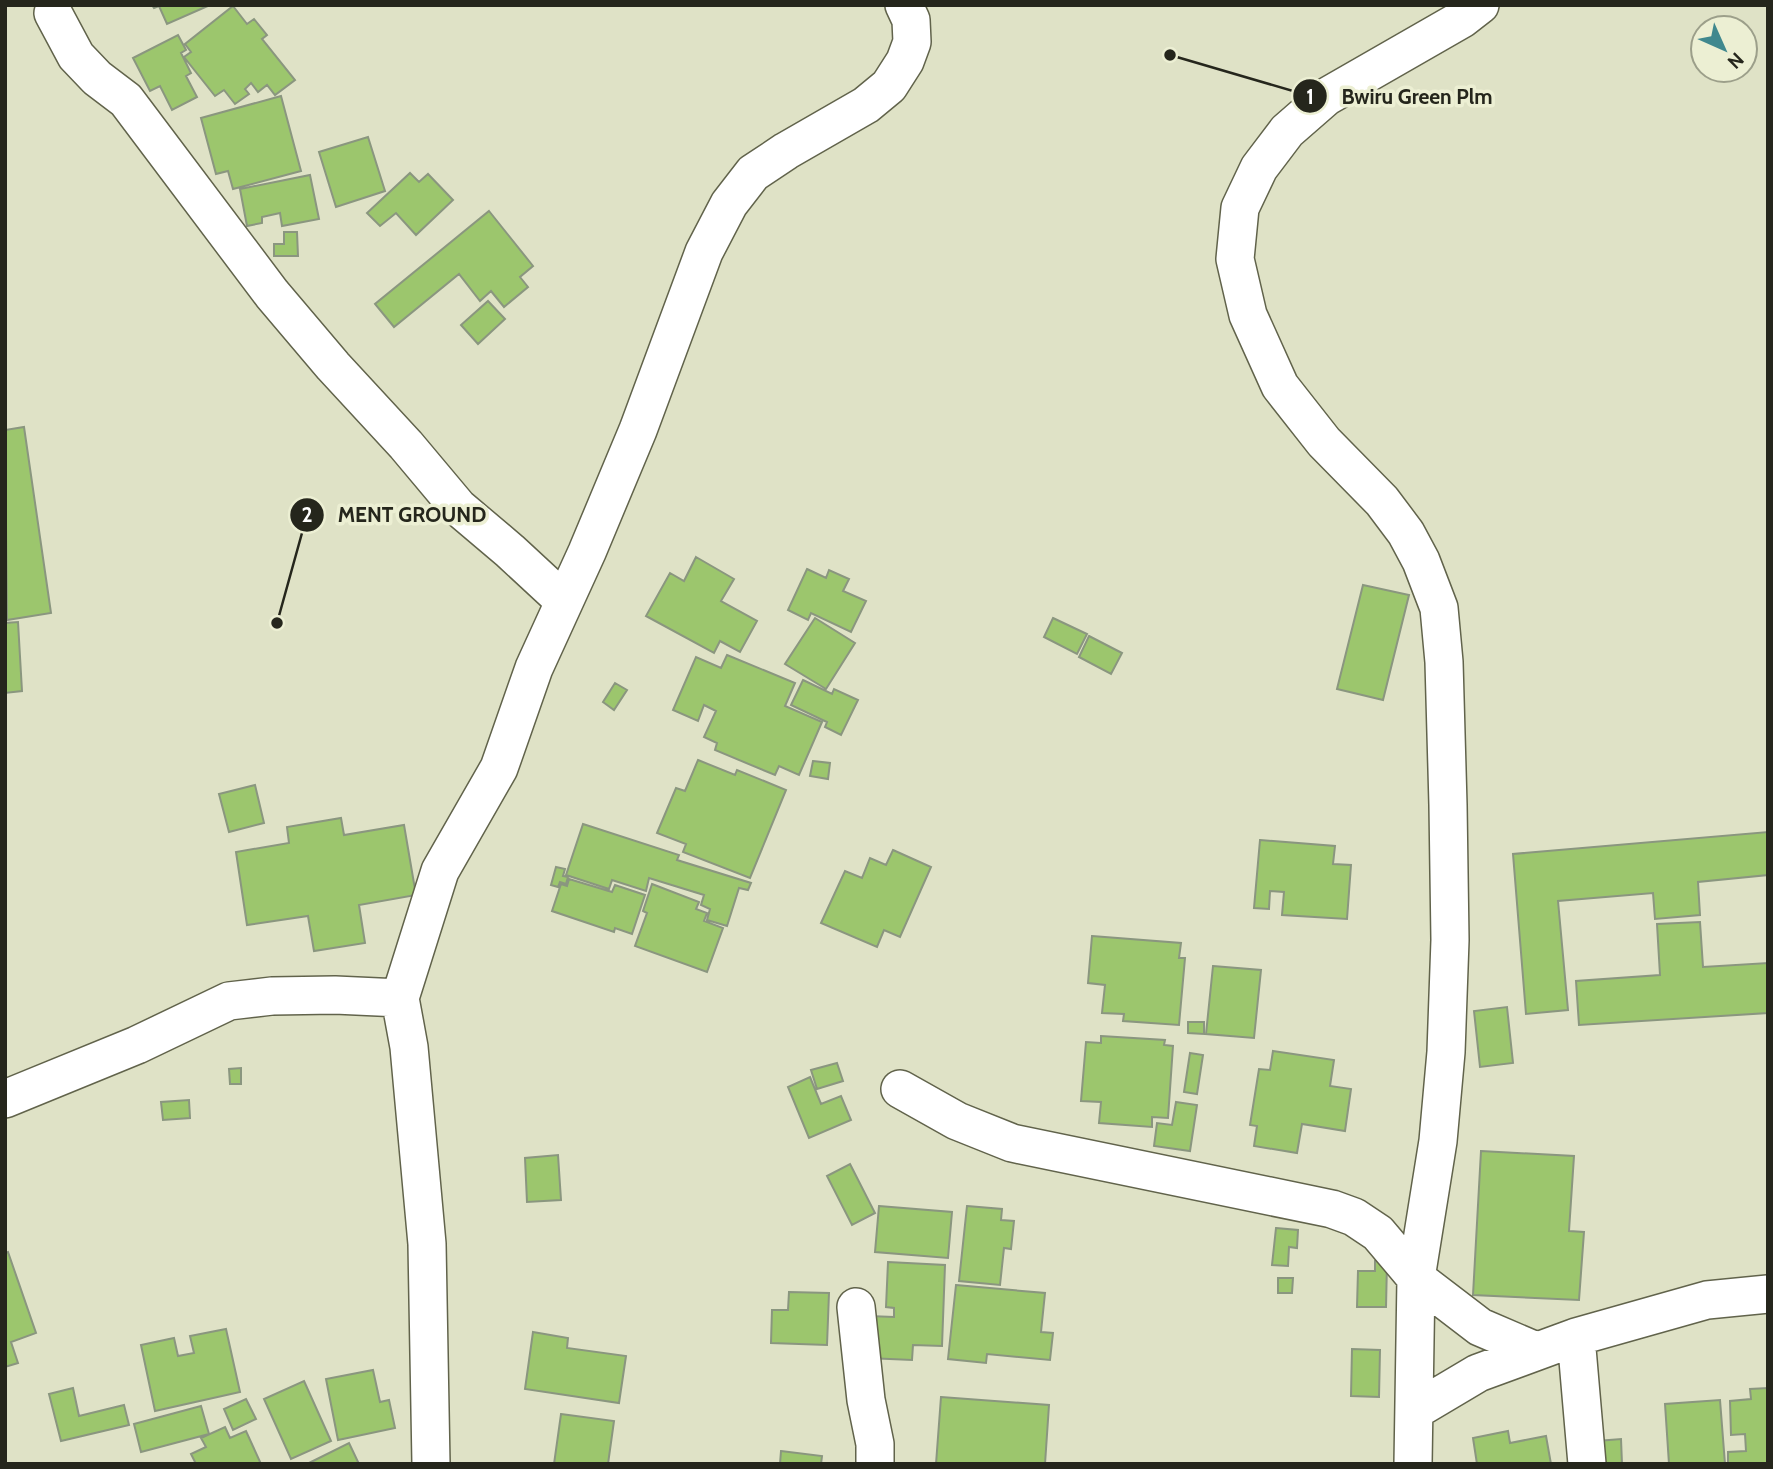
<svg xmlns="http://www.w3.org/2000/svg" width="1773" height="1469" viewBox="0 0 1773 1469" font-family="Cabin,sans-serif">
<rect width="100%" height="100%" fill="#dfe2c6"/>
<path fill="#9cc66d" stroke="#8a967f" stroke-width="2" d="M152,5H210L167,24L159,6L154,8Z
M233,6L247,24L254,19L267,35L262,39L295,80L275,95L267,85L258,92L251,83L245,89L249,94L235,104L224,90L215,96L184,57L191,52L185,44Z
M178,35L186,50L181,53L191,73L186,76L197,97L172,110L160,86L150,91L133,58Z
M281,96L301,171L233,189L228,171L216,174L201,118Z
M368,137L385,191L336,207L319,152Z
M410,173L419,182L428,174L453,200L416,235L396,213L380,226L367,213Z
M310,175L319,219L282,226L280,213L262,217V223L247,226L240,189Z
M489,211L533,266L520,277L528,287L504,307L491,291L480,301L459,274L394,327L375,304Z
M284,232H297L298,256H274V244H284Z
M488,301L505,319L478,344L461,325Z
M24,427L51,613L7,620L5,430Z
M696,557L734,579L721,601L757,621L740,652L720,641L714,653L646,616L670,573L684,581Z
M807,569L826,578L829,570L849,579L843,591L866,601L851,632L811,613L808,620L788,610Z
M1363,585L1409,595L1383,700L1337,689Z
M815,618L855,643L826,689L785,664Z
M1053,618L1087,634L1077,654L1044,637Z
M18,622L22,691L5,693V623Z
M1089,636L1122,653L1111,674L1079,657Z
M727,655L795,683L785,706L822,722L799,775L779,766L775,775L715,750L717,743L704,737L716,711L704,705L698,721L673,710L696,657L721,668Z
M803,680L832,694L834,689L858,700L841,735L825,727L827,722L791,705Z
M615,683L627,690L614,710L603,702Z
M698,760L735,775L737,770L786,790L750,878L683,852L686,844L657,833L676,788L685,791Z
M813,761L830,763L828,779L810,776Z
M255,785L264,823L229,832L219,794Z
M341,818L344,835L404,825L416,895L359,905L365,943L314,951L308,916L247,925L236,852L289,843L287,827Z
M583,824L679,855L677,860L751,883L748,890L739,888L727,926L707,920L710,909L701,905L704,895L649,878L646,891L612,880L609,889L566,875Z
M1768,832V875L1698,882L1700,915L1655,919L1653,893L1558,901L1568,1010L1526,1014L1513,854Z
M1260,840L1335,846L1333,864L1351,865L1347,919L1282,915L1284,892L1270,891L1269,909L1254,908Z
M893,850L931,867L900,937L884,930L877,947L821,923L845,871L862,878L870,858L886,865Z
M556,867L565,869L563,876L568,877L566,884L560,882L558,887L551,885Z
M569,879L612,892L615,885L645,895L632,934L615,928L614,932L552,911L561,884L567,886Z
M652,884L699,902L696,909L707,913L704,921L723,928L707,972L635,946L647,913L643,911Z
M1700,922L1703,967L1768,963V1013L1579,1025L1576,981L1660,975L1657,924Z
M1092,936L1181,943L1179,958H1185L1179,1025L1123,1021L1124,1014L1102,1013L1105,985L1088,983Z
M1213,966L1261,970L1254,1038L1206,1034Z
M1507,1007L1513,1063L1480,1067L1474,1011Z
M1188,1022H1204V1034L1188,1033Z
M1101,1036L1165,1040L1164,1045L1173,1046L1168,1118L1152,1117V1127L1099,1123L1101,1102L1081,1101L1086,1042L1101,1043Z
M1273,1051L1334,1060L1330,1086L1351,1089L1345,1131L1302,1124L1297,1153L1254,1146L1257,1126L1250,1125L1259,1069L1270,1070Z
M1190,1053L1203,1055L1197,1094L1184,1092Z
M837,1063L843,1081L817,1089L811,1070Z
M241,1068V1084H230L229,1069Z
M810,1077L821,1104L841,1096L851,1120L809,1138L788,1087Z
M189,1100L190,1118L163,1120L161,1102Z
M1176,1102L1197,1105L1190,1151L1154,1146L1157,1123L1172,1125Z
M1481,1151L1574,1156L1569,1231L1584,1232L1579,1300L1473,1295Z
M558,1155L561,1200L527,1202L525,1158Z
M850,1164L875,1213L852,1225L827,1176Z
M879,1206L952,1212L948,1258L875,1252Z
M967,1206L1002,1209L1001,1220L1014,1221L1011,1249L1004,1248L1000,1285L959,1281Z
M1276,1228L1298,1230L1297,1248L1289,1247L1288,1266L1272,1265Z
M8,1252L36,1333L11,1342L18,1363L5,1367V1253Z
M1375,1261L1387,1262L1386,1307H1357L1358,1271H1375Z
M888,1262L945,1265L942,1346L913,1345L912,1360L867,1358L869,1316L894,1317V1308L886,1307Z
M1278,1278H1293L1292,1293H1278Z
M956,1285L1045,1293L1041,1332L1053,1333L1050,1360L987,1354L986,1363L948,1359Z
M789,1292L829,1293L827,1345L771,1343L772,1310H788Z
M226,1329L240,1392L155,1411L141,1345L174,1338L178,1356L194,1353L190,1336Z
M533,1332L568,1338L567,1348L626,1356L619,1403L525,1389Z
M1352,1349L1380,1350L1379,1397L1351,1396Z
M373,1370L380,1402L389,1400L395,1428L338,1440L326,1379Z
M304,1381L331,1441L291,1459L264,1399Z
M73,1388L79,1416L124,1405L129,1425L61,1441L49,1394Z
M1768,1388V1464H1728V1452L1746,1451L1745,1434L1731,1435L1730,1401L1751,1399L1750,1389Z
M941,1397L1049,1405L1045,1464H936Z
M246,1399L256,1419L233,1430L224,1409Z
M1720,1400L1725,1464H1669L1665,1404Z
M201,1406L209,1434L141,1452L134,1424Z
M561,1414L614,1421L608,1464H554Z
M225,1427L230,1438L246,1431L261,1464H196L191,1454L206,1447L201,1438Z
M1508,1431L1510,1443L1546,1436L1551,1464H1477L1473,1438Z
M1621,1439L1622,1464H1598L1597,1441Z
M349,1443L359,1464H307Z
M781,1451L822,1456L821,1464H780Z"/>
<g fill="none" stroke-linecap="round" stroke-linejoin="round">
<g stroke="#61634b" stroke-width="40">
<path id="street" d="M53,13L76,56L97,78L126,100L272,294L333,366L406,445L458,507L510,551L564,601
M900,1089L957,1121L1012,1143L1332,1209L1354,1217L1378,1233L1416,1278L1480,1327L1536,1351
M5,1099L137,1045L229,1001L272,996L335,995L400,998
M856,1307L866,1400L875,1444V1464
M1576,1337L1587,1464
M1414,1411L1478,1373L1576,1337L1707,1300L1768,1294
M431,1464L427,1244L409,1047L400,998L440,871L499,768L534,668L587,552L638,430L704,252L729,204L753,173L786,151L866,105L889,86L905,61L912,42L911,20L904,5
M1413,1464L1416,1278L1438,1141L1446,1052L1450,940L1448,805L1444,662L1439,608L1421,561L1406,533L1382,501L1324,442L1280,386L1248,315L1235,259L1240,208L1259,168L1287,131L1326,97L1462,19L1480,5"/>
</g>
<use href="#street" stroke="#fff" stroke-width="37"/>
</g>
<path fill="none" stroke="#25261c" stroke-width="2.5" d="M1170 55L1310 96M277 623L307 515"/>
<g fill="#25261c" stroke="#ecefd3" stroke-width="2.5">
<circle cx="1170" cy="55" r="7"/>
<circle cx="277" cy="623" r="7"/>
<circle cx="1310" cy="96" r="18"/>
<circle cx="307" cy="515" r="18"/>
</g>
<g font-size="21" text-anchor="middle" font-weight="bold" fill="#fff">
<text x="1310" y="104">1</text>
<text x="307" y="522">2</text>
</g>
<g font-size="21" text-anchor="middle" font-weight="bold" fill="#25261c" stroke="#ecefd3" stroke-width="7" stroke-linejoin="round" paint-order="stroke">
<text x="1417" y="104">Bwiru Green Plm</text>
<text x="412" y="522">MENT GROUND</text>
</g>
<rect width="1773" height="1469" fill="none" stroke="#25261c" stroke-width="14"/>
<g transform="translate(1724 49) rotate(135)"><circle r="33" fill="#ecefd3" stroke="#9c9f8a" stroke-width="2"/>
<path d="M0-5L12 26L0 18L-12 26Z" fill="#40888e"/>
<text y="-10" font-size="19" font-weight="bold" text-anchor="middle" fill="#25261c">N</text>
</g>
</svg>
